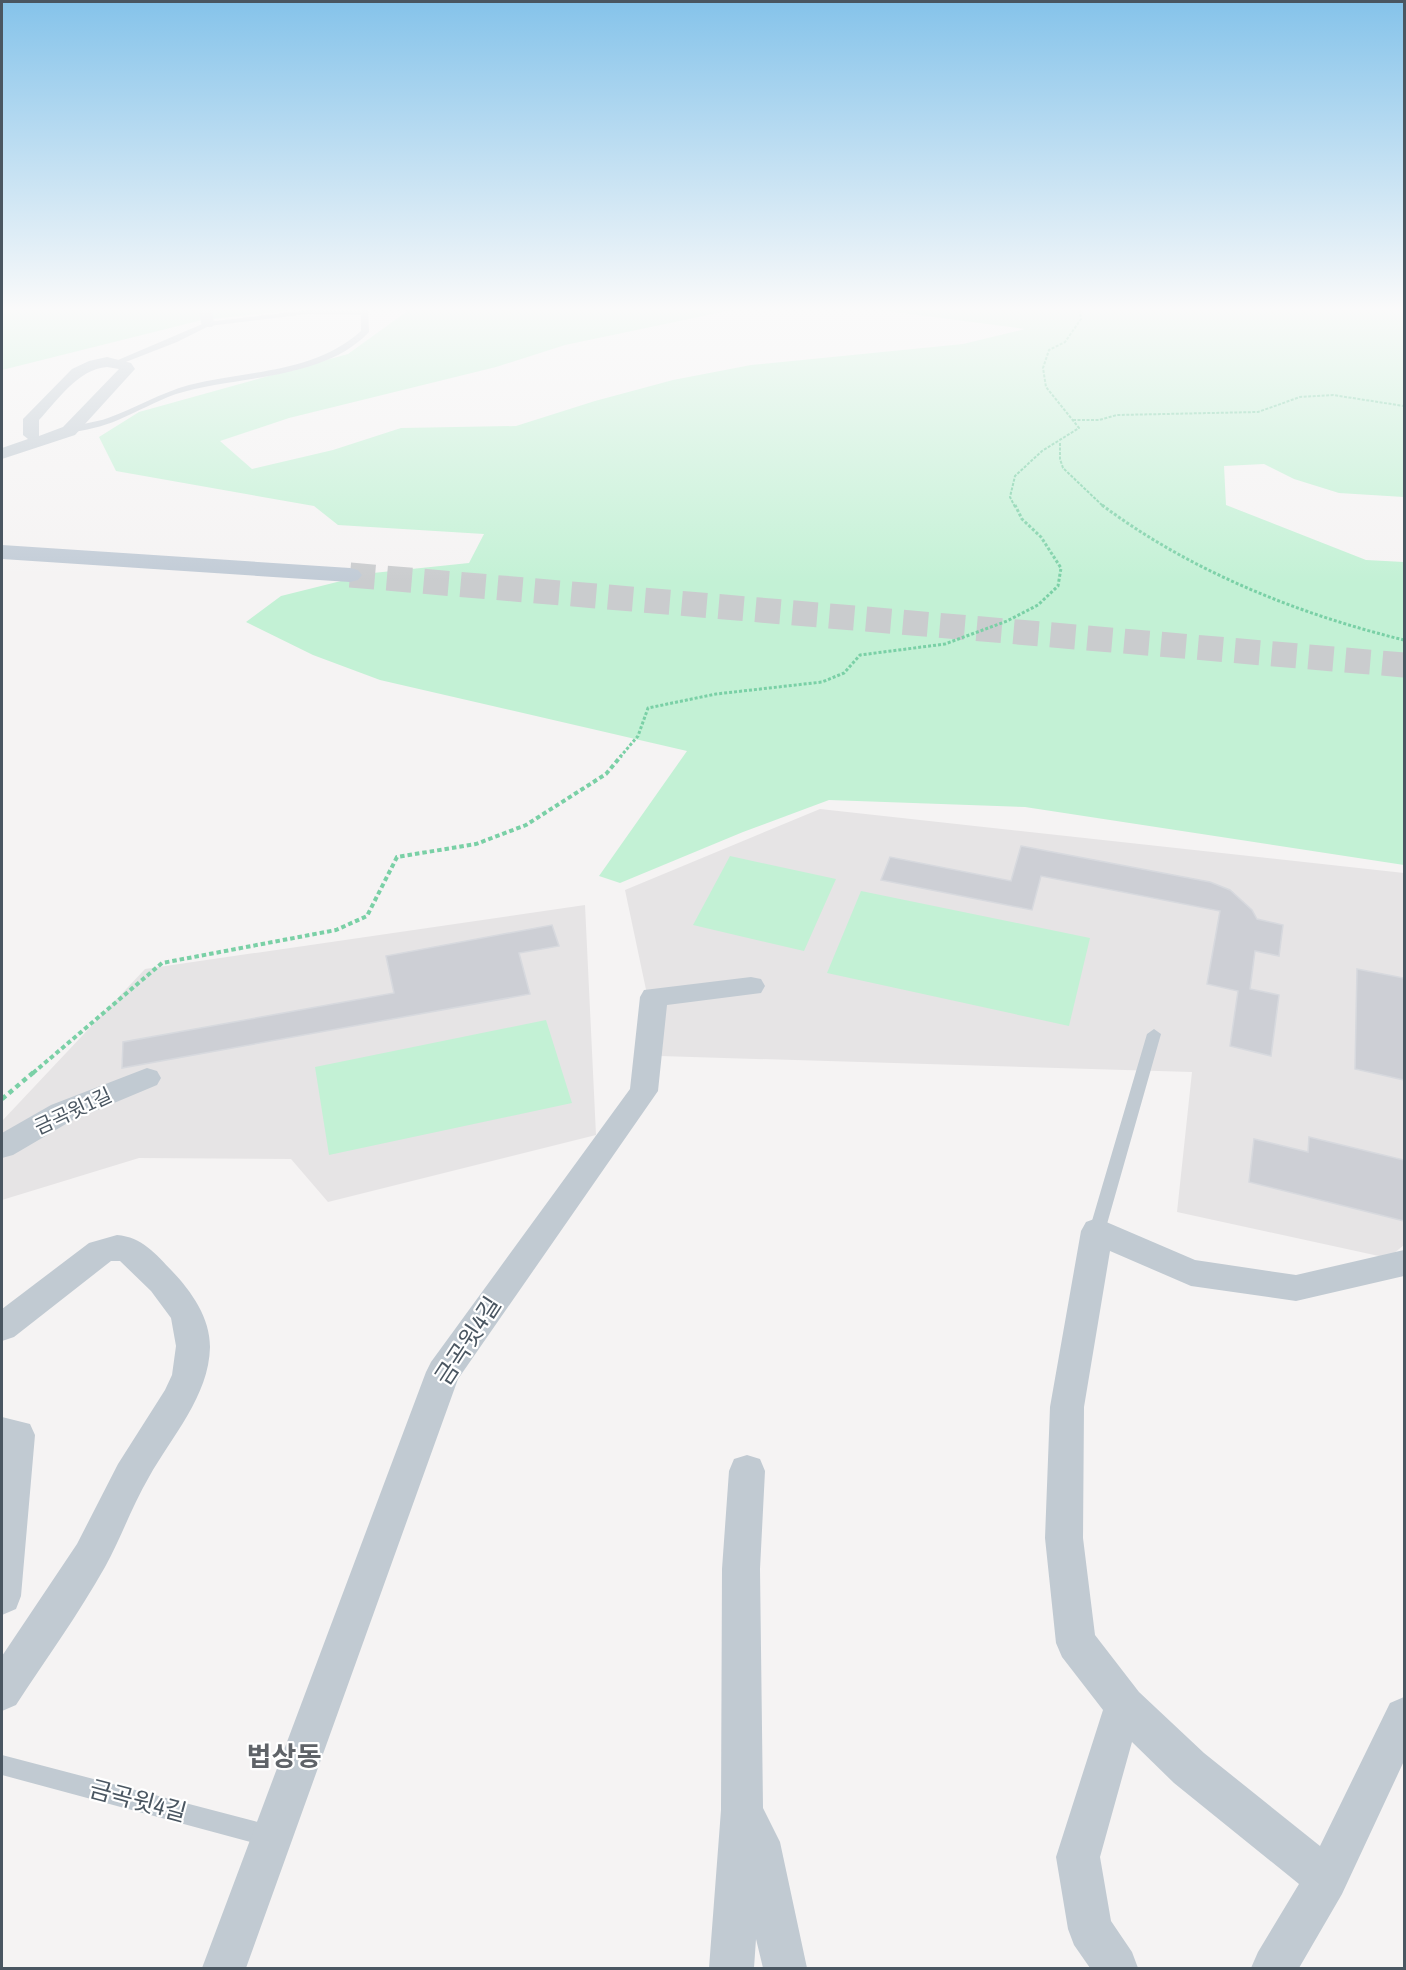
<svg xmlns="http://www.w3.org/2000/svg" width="1406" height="1970" viewBox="0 0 1406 1970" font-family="'Archivo Narrow','Noto Sans KR',sans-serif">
<rect width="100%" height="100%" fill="#f5f3f3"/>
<path fill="#e6e4e5" d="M820,809L1404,873V1245L1388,1258L1177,1212L1192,1072L660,1056L625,890Z
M585,905L596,1135L328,1202L291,1159L139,1158L2,1200V1121L145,969Z"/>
<path fill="#c3f1d5" d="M2,307H293L287,311L202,320L2,370Z
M413,307H746L565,345L496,367L289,418L220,441L252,469L333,450L401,428L516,426L595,401L673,380L751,365L963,344L1025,329L857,307H1404V497L1339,493L1294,479L1264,464L1224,466L1226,505L1366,560L1404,562V865L1025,807L829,800L743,832L620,883L599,876L687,751L380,680L313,655L246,622L281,596L373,573L469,563L484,534L338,525L314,506L116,471L99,437L139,412L348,354Z
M730,856L836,879L804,951L693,925Z
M861,891L1090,938L1069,1026L827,973Z
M546,1020L572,1103L329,1155L315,1067Z"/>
<path fill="#cdcfd5" stroke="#d7d9de" stroke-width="1.5" d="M1021,846L1210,882L1230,890L1252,910L1257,919L1283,925L1279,956L1255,951L1250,989L1279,995L1271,1056L1230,1046L1238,991L1207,984L1220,911L1041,876L1032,910L881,880L890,857L1011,881Z
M552,925L559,946L519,953L530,994L122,1068L123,1042L394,993L386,956Z
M1357,969L1404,978V1080L1355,1069Z
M1309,1137L1404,1160V1221L1249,1182L1254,1139L1308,1152Z"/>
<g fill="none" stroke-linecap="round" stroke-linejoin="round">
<path stroke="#caccce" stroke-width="25" stroke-dasharray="25 12" stroke-linecap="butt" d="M350,575L1404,665"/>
<path stroke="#7ad0a6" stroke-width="2" stroke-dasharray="3 1.5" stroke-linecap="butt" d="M1073,420H1099L1117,415L1258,412L1300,397L1333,395L1404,406
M1060,443V459L1063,468L1104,507
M1015,507L1010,497L1015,476L1042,451L1079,428L1046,387L1043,368L1049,350L1065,342L1081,319L1079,307"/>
<path stroke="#7ad0a6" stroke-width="3" stroke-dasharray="3 2" stroke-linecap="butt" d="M1102,505C1190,571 1298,614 1404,640
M620,757L638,736L648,708L716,694L822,682L844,673L860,655L945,644L1007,621L1038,605L1058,586L1061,568L1041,537L1022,519L1015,505"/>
<path stroke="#7ad0a6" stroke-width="4" stroke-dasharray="4.5 3" stroke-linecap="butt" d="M33,1073L162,963L336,930L367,916L397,857L476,844L526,825L606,774L621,756"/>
<path stroke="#7ad0a6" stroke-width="4.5" stroke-dasharray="5 4" stroke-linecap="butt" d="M2,1099L35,1071"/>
<path fill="#c1cad2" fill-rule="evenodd" d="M360,307H368L369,332C323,381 236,375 176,394C156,401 137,412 118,420C102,427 85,430 69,433L65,431C76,423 95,423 108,418C136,408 160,393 189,385C248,370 313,374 361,331V315L308,314L209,326L177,342L118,365L111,363L207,322L308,310L361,311Z
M1154,1029L1161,1034L1105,1231L1103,1235L1097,1237L1091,1235L1089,1231L1147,1034Z
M2,1755L269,1825L277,1828L280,1836L277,1844L269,1847L2,1775Z"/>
<path fill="#c1cad2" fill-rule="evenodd" d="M198,307H212L214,324L212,327H202Z
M107,357L131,363L135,369L75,435L2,459V448L28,439L23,435V419L72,369L89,361ZM107,367L119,369L63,427L39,436V420C58,400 78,369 107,367Z
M751,977L761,979L765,986L761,993L667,1005L658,1091L458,1379L246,1968H202L426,1372L431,1362L630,1089L640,997L644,990Z
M147,1068L157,1071L161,1078L157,1085L71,1121L13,1155L2,1158V1133L51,1105Z
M1097,1218L1195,1260L1296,1275L1404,1250V1276L1296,1301L1191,1286L1110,1251L1084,1407L1083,1538L1095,1635L1139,1692L1204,1753L1320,1846L1390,1703L1404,1697V1761L1342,1894L1299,1968H1251L1258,1952L1299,1884L1174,1783L1132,1742L1100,1857L1111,1921L1132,1952L1138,1968H1090L1074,1945L1068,1929L1056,1857L1103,1710L1062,1657L1056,1643L1045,1538L1050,1407L1081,1231L1086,1222Z
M117,1235C142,1237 156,1254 172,1271C192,1292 210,1318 210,1347C209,1396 172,1436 149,1477C132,1506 121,1538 105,1567C78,1615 46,1659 16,1705L2,1711V1656L77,1544L118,1464L165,1390L172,1375L176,1346L171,1318L151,1291L120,1261H111L14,1337L2,1341V1309L89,1243Z
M2,1417L30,1424L35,1435L21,1596L16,1609L2,1615Z
M747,1455L760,1459L765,1471L760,1569L763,1808L780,1842L807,1968H763L756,1939L754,1968H709L721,1810L722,1569L729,1471L734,1459Z"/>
<path fill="#c1cbd6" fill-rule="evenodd" d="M2,545L350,568L358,570L362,575L358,580L350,582L2,559Z"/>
</g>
<linearGradient id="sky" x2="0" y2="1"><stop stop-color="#85c3ea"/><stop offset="0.53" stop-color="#fafafa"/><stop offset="1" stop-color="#fafafa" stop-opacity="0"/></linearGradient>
<rect width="1406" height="583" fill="url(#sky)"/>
<g text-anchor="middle" stroke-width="4.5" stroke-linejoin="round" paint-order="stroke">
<g font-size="20" fill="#4a5661" stroke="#fff">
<text transform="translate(73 1111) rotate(-25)" y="7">금곡윗1길</text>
</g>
<g font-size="24" fill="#4a5661" stroke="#fff">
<text transform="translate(468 1341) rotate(-57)" y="8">금곡윗4길</text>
<text transform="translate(138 1801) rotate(15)" y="8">금곡윗4길</text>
</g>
<g font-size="27" font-weight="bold" fill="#5f6368" stroke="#fff">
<text x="284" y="1766">법상동</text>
</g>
</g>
<rect width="1406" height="1970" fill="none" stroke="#4a5661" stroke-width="6"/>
</svg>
